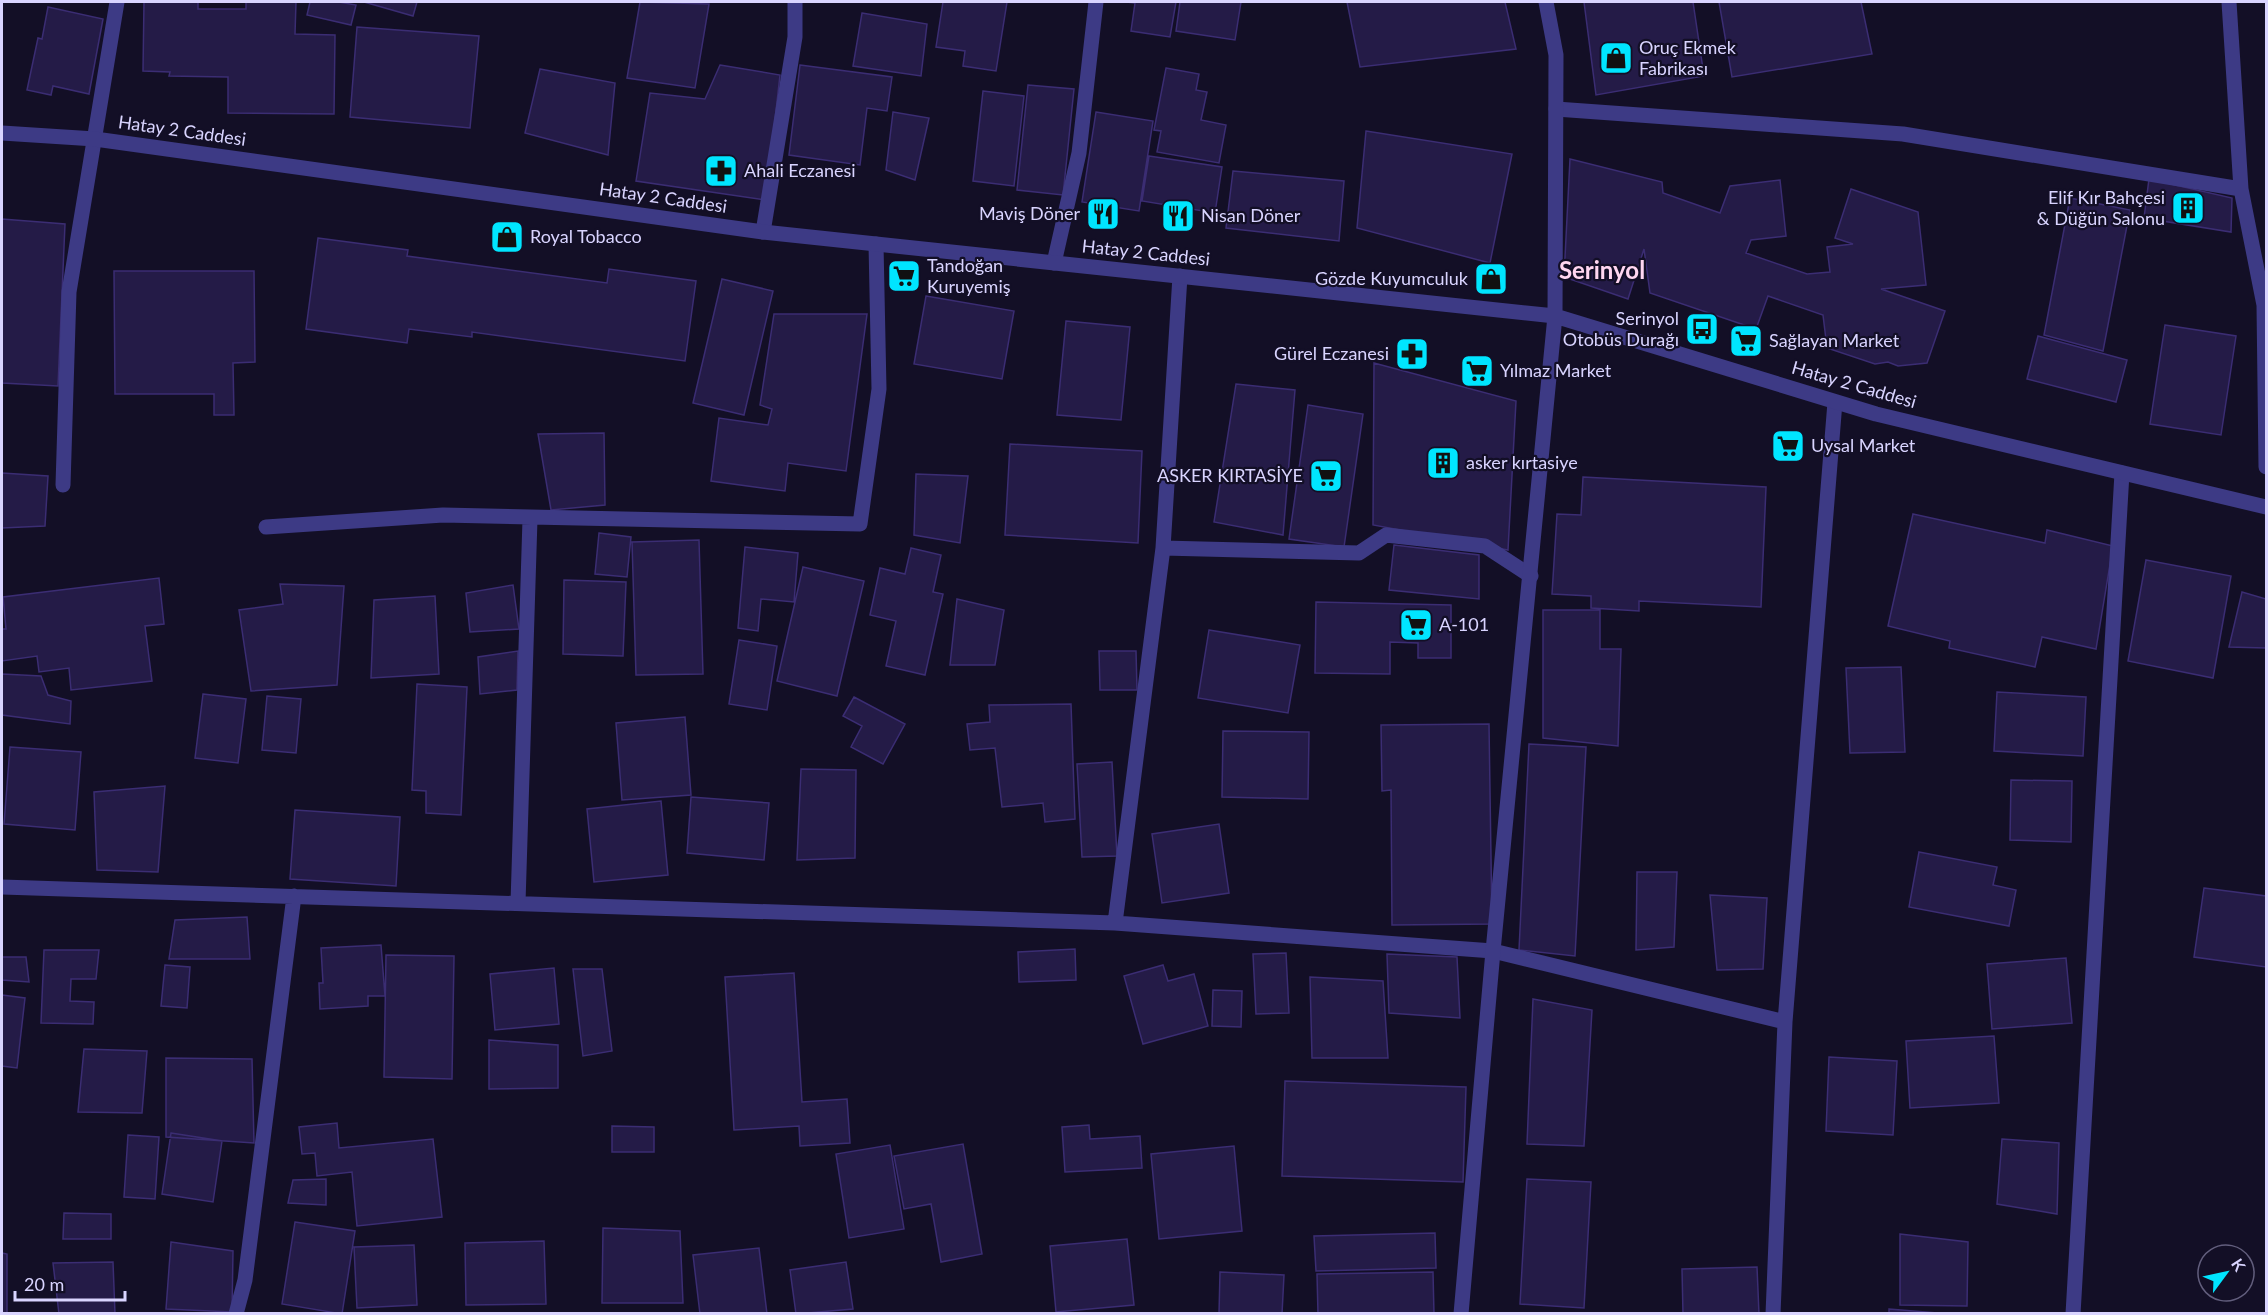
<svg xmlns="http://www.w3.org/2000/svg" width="2268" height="1315" viewBox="0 0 2268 1315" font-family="Lato,sans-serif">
<rect width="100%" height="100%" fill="#130f26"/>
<path fill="#241b47" stroke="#3b2d73" stroke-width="1.5" d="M144,2H198V9H246V2H296L295,34L335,35L334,114L228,113V77L169,76L170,72L143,71Z
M310,2H339L356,5L351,25L307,15Z
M364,2H417L413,16Z
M640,2L709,4L695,88L627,78Z
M943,2H1007L996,71L963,66L965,51L936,47Z
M1126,2H1176L1170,37L1131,31L1135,3Z
M1180,2H1241L1235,40L1176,31Z
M1347,2H1505L1516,49L1360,67Z
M1584,2H1693L1704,76L1596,95Z
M1719,2H1861L1872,54L1732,77Z
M48,7L103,19L89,94L53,86L51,95L27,90L38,38L42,39Z
M862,13L927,24L921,76L853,66Z
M357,27L479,36L470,128L350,117Z
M720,65L780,75L766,200L636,181L650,93L705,99Z
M800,65L892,77L887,111L867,108L860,165L789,155Z
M1166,68L1199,74L1196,90L1207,92L1201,120L1226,125L1219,163L1157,152L1161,131L1154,130Z
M540,69L615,83L608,155L525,133Z
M1028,85L1074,89L1063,195L1017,190Z
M983,91L1024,96L1014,186L973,181Z
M893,112L929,118L915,180L886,170Z
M1096,112L1153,121L1139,211L1082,202Z
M1366,131L1512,154L1490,263L1357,228Z
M1149,156L1222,167L1215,213L1142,201Z
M1570,159L1662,182L1663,193L1720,213L1730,186L1780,180L1786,236L1751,240L1746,253L1807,274L1830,272L1827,247L1853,244L1835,238L1851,189L1918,212L1926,285L1881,289L1945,311L1927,363L1898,366L1888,362L1875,364L1827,348L1823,315L1768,296L1756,329L1650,293L1644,249L1628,299L1564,277Z
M1233,171L1344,181L1339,241L1226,228Z
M2149,179L2232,198L2231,232L2144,218Z
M2070,198L2130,210L2103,351L2044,335Z
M2,219L65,224L58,386L2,383Z
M318,238L408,250L407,256L607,283L609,269L696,281L685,361L472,332V337L409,329L407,343L306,329Z
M114,271H254L255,362L233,363L234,415H214V394H115Z
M722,279L773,291L744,415L693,403Z
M926,296L1014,311L1002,379L914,364Z
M774,314H867L846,471L788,463L785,491L711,481L719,418L768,425L772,409L760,405Z
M1066,321L1130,327L1121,420L1057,415Z
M2165,325L2236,336L2221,435L2150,424Z
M2038,336L2127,360L2116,402L2027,379Z
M1374,363L1516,401L1508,550L1373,525Z
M1236,384L1295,390L1283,535L1214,522Z
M1308,405L1363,414L1344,547L1289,539Z
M604,433L605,505L551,510L538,434Z
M1010,444L1142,451L1138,543L1005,535Z
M2,473L48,476L45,526L2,528Z
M916,474L968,476L960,543L914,535Z
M1583,477L1766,487L1761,607L1639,601V611L1591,608V596L1552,594L1557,514L1581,515Z
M1913,514L2045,543L2047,530L2113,546L2096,649L2042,637L2035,667L1949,648L1950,641L1888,626Z
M599,533L631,537L627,577L595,574Z
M699,540L703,674L636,675L632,542Z
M1394,545L1479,555V599L1389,590Z
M745,547L798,553L794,602L761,599L758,631L738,628Z
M911,548L941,555L933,592L943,594L925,675L886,666L896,621L870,615L880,568L905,574Z
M2146,560L2231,576L2213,678L2128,661Z
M803,567L864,581L837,696L777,681Z
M159,578L164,624L145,626L152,681L71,690L69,668L39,672L37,656L2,661V629H6L3,597Z
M564,580L626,582L623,656L563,654Z
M280,584L344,586L337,685L251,691L239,610L283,604Z
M513,585L519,629L470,632L466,593Z
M2242,592L2266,599V648L2229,647Z
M435,596L439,674L371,678L374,600Z
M957,599L1004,610L995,665H950Z
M1316,602L1451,605V658H1418V643L1390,642V674L1315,673Z
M1543,610H1600V649H1621L1618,746L1543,738Z
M1209,630L1300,645L1288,713L1198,698Z
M739,640L777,646L767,710L729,704Z
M518,651L517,690L480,694L478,657Z
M1099,651H1136L1137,690H1100Z
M1901,667L1905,752L1850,753L1846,668Z
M2,674L41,676L48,695L71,701L70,724L2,715Z
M417,684L467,687L461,815L426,813V791L412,790Z
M1997,692L2086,697L2083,756L1994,751Z
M203,694L246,699L238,763L195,758Z
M267,696L301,699L296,753L262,750Z
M854,697L905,724L883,764L851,747L862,726L843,716Z
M1071,704L1075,819L1045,822L1043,803L1002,807L995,748L970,750L967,724L990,722L989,705Z
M685,717L691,795L622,800L616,723Z
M1489,724L1492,924L1392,925L1391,790L1382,791L1381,725Z
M1223,731L1309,732L1308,799L1222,797Z
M1529,744L1586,747L1575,956L1519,950Z
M10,747L81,752L75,830L4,824Z
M1112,762L1117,856L1082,857L1077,764Z
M801,769L856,770L855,858L797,860Z
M2011,780L2072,781L2071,842L2010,840Z
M165,786L158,872L97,870L94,792Z
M691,797L769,803L764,860L687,853Z
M661,801L668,875L594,882L587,809Z
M295,810L400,817L396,886L290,879Z
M1219,824L1229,893L1162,903L1152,834Z
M1919,852L1997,867L1993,885L2016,890L2009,926L1909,907Z
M1637,872H1677L1674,947L1636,950Z
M2204,888L2266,896V967L2194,957Z
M1710,895L1767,898L1763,969L1717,970Z
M247,917L250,959H169L175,920Z
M381,945L385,996H368V1006L320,1009L319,983H323L321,948Z
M1075,949L1076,980L1019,982L1018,952Z
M44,950H99L96,979H71L70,1001L94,1002L93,1024L41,1023Z
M1286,953L1289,1013L1256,1014L1253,954Z
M1387,954L1457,957L1460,1018L1389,1013Z
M386,955L454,956L452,1079L384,1077Z
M2,957H26L29,982L2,980Z
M2066,958L2072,1023L1992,1029L1987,964Z
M165,965L190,967L187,1008L161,1006Z
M1163,965L1168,981L1194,974L1208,1026L1143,1044L1124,976Z
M554,968L559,1024L495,1030L490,974Z
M573,969H602L612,1051L583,1056Z
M794,973L802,1102L847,1099L850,1143L800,1146L799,1126L734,1130L725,977Z
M1310,977L1383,981L1388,1058H1312Z
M1213,990L1242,991L1241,1027L1212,1026Z
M2,995L25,998L17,1068L2,1066Z
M1533,999L1592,1010L1584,1146L1527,1144Z
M1994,1036L1999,1103L1910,1108L1906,1041Z
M489,1040L558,1045V1088L489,1089Z
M84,1049L147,1051L142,1113L78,1112Z
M1829,1057L1897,1061L1893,1135L1826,1131Z
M166,1058L252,1059L254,1143L166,1137Z
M1285,1081L1466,1087L1463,1182L1282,1176Z
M337,1123L339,1148L433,1139L442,1217L357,1226L352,1172L317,1176L315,1153L302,1154L299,1127Z
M1089,1125L1090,1139L1140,1136L1142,1168L1065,1172L1062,1127Z
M612,1126L654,1127V1152H612Z
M171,1133L222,1141L213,1202L162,1194Z
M128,1135L159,1137L155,1199L124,1197Z
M2002,1139L2059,1143L2057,1214L1997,1204Z
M963,1144L982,1254L941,1262L931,1204L904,1209L894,1156Z
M890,1145L904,1229L849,1238L836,1154Z
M1234,1146L1242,1231L1159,1239L1151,1154Z
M326,1179V1205L288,1203L293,1180Z
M1527,1179L1591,1182L1584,1308L1520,1304Z
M64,1213L111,1214V1239H63Z
M295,1222L355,1231L342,1314L282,1304Z
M603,1228L680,1231L683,1303H602Z
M1435,1233L1436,1268L1316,1271L1314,1236Z
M1900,1234L1968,1242L1967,1306L1900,1305Z
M1127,1239L1134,1305L1056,1312L1050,1246Z
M544,1241L546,1304L466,1305L465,1243Z
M171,1242L233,1251L232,1312L166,1309Z
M414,1245L417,1305L357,1308L354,1247Z
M759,1248L767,1314H700L693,1255Z
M2,1253L7,1254V1314H2Z
M113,1262L115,1314H59L53,1263Z
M846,1262L853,1309L796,1314L790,1270Z
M1757,1267L1759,1314H1683L1682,1269Z
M1220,1272L1284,1275L1282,1314H1219Z
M1433,1272L1434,1314H1318L1317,1274Z
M1889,1309L1950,1314H1889Z"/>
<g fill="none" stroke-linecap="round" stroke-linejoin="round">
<path stroke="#3d3a85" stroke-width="15" d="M763,232L795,37V2
M1054,263L1079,153L1096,2"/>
<path stroke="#3d3a85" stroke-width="15" d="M2229,2L2241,189L2264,305L2266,467
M1556,109L1903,134L2241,189
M63,485L69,292L117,2
M266,527L443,515L860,524L879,389L876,244
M1163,548L1359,553L1386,535L1485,546L1531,576
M2,887L1115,923L1493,951L1785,1022
M518,903L530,519
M1115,923L1163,548L1180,276
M236,1314L245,1280L294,896
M1773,1314L1785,1022L1835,402
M2073,1314L2122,473"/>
<path stroke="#3d3a85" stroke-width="15" d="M2,133L95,139L763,232L1555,316L1876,414L2266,507
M1461,1314L1493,951L1555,316L1556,55L1546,2"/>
</g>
<defs>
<g id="shop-square" transform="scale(1.725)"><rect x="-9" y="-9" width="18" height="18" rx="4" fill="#00e5ff" stroke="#130f26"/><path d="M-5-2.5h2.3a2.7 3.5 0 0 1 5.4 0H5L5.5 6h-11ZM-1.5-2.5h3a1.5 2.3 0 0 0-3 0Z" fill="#111"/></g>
<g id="pharmacy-square" transform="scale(1.725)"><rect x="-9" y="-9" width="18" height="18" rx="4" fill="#00e5ff" stroke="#130f26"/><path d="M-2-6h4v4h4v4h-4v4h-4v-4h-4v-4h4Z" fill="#111"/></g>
<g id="building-square" transform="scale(1.725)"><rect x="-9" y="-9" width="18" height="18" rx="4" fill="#00e5ff" stroke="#130f26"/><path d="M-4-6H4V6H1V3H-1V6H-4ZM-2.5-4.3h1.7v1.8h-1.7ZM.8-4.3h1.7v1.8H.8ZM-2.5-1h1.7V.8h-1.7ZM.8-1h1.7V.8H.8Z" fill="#111"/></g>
<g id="restaurant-square" transform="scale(1.725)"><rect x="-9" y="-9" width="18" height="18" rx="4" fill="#00e5ff" stroke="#130f26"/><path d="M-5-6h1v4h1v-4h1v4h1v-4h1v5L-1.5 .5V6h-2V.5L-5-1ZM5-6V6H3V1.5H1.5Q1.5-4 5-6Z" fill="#111"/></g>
<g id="supermarket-square" transform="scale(1.725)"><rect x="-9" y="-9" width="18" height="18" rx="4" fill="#00e5ff" stroke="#130f26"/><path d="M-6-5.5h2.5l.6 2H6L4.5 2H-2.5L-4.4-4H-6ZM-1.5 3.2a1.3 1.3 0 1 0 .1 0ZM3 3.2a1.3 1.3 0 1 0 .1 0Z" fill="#111"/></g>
<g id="bus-square" transform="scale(1.725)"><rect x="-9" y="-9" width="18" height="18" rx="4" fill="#00e5ff" stroke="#130f26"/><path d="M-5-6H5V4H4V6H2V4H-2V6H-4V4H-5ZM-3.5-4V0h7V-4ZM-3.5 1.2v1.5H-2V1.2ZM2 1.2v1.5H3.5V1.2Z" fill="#111"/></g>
</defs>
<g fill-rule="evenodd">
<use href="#shop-square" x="1616" y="58"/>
<use href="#pharmacy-square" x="721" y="171"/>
<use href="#building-square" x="2188" y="208"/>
<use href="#restaurant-square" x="1103" y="214"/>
<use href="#restaurant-square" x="1178" y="216"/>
<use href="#shop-square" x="507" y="237"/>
<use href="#supermarket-square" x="904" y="276"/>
<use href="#shop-square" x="1491" y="279"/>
<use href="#bus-square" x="1702" y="329"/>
<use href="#supermarket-square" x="1746" y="341"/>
<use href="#pharmacy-square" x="1412" y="354"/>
<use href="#supermarket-square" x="1477" y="371"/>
<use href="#supermarket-square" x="1788" y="446"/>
<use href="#building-square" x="1443" y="463"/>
<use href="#supermarket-square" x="1326" y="476"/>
<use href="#supermarket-square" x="1416" y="625"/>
</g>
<g text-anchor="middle" stroke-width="4.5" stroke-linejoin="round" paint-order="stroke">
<g font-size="18" fill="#d9d4ff" stroke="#130f26" text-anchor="start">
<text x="1639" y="54">Oruç Ekmek<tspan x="1639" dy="21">Fabrikası</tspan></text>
<text x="744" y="177">Ahali Eczanesi</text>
<text x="2165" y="204" text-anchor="end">Elif Kır Bahçesi<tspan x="2165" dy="21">&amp; Düğün Salonu</tspan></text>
<text x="1080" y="220" text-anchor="end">Maviş Döner</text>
<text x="1201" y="222">Nisan Döner</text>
<text x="530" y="243">Royal Tobacco</text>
<text x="927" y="272">Tandoğan<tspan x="927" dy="21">Kuruyemiş</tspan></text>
<text x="1468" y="285" text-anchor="end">Gözde Kuyumculuk</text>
<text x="1679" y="325" text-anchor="end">Serinyol<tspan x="1679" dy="21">Otobüs Durağı</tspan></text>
<text x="1769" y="347">Sağlayan Market</text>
<text x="1389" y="360" text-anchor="end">Gürel Eczanesi</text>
<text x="1500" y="377">Yılmaz Market</text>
<text x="1811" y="452">Uysal Market</text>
<text x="1466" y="469">asker kırtasiye</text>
<text x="1303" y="482" text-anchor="end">ASKER KIRTASİYE</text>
<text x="1439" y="631">A-101</text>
</g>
<g font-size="18" fill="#d9d4ff" stroke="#130f26">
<text transform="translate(182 131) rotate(8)" y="6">Hatay 2 Caddesi</text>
<text transform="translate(663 198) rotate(8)" y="6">Hatay 2 Caddesi</text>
<text transform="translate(1146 253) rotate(6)" y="6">Hatay 2 Caddesi</text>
<text transform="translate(1854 385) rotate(16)" y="6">Hatay 2 Caddesi</text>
</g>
<g font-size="24" font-weight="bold" fill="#ffd6f0" stroke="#130f26">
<text x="1602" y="279">Serinyol</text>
</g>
</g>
<rect width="2268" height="1315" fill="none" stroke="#d9d4ff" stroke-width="6"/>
<g transform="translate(2226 1273) rotate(57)"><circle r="28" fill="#130f26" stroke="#625e7d" stroke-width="1.5"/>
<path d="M0-4.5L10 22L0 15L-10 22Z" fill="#00e5ff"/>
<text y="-9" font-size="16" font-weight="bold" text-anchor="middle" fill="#d9d4ff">K</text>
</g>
<path d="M15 1291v9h110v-9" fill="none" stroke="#d9d4ff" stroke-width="3"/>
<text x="24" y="1291" font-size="18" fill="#d9d4ff" stroke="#130f26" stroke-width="4.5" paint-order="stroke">20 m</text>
</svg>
